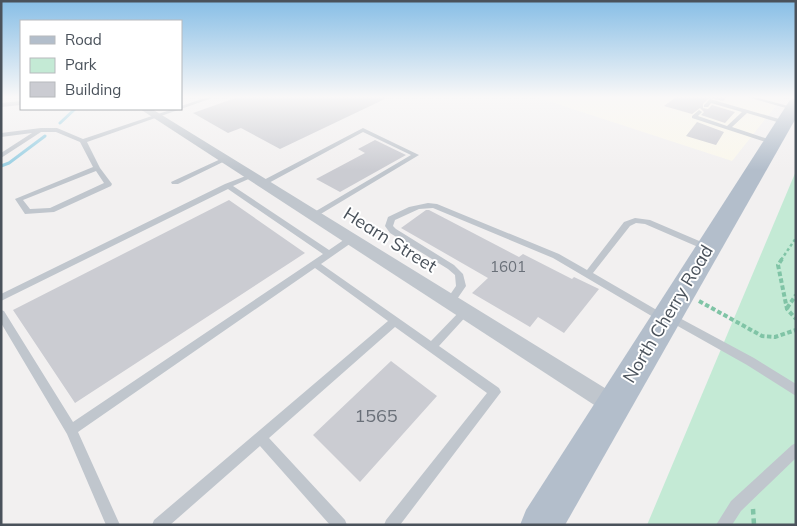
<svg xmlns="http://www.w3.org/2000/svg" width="797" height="526" viewBox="0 0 797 526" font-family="Mulish,sans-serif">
<rect width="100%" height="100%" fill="#f2f0f0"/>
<path fill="#faf7ec" d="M536,97H783L732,161Z"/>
<path fill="#c4ead5" d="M796,171V525H647Z"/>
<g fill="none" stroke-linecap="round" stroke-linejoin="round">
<path stroke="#96cee2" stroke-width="3" d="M60,123L75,109
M1,166L9,163L45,136"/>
</g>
<path fill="#cbccd2" d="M238,97H389L280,149L241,128L228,133L193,113Z
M676,97H727L723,101L709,98L703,104V108L708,109L712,105L735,112L725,123L701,115L704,112L700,108L692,114L664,106Z
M697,122L724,132L716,145L686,136Z
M375,140L406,155L340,192L316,179L365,153L358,149Z
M229,200L305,253L75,403L13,310Z
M426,210H429L519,257L523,254L572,279L574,277L599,289L564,333L538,317L530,327L472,293L488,278L401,228Z
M391,361L437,396L360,482L313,435Z"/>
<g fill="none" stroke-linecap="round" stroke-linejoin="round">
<path stroke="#80c4a6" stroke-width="2.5" stroke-dasharray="3 2.5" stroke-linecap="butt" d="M781,260L796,238"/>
<path stroke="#80c4a6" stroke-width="4" stroke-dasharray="4.5 2.5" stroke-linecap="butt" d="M782,259L778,265L787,309L796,319
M699,301L762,336L775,337L796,330
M787,308L796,295"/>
<path stroke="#80c4a6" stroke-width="4.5" stroke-dasharray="5.5 4" stroke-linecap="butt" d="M753,509L754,525"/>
<path fill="#c0c6cd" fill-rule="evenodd" d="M208,97H215L87,142L100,168L112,184L111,186L54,212L25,214L15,199L93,167L80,142L56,132H41L1,158V153L32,133L1,137V133L41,128H57L83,139L173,109H181V106ZM96,171L104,183L50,208L30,209L23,200Z
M747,97H755L796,108L793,110Z
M710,99L786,121L787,122L784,124L747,113L732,127L774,141V143L772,144L692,118V116L699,110L702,112L698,116L727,126L742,112L711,103L708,107H704V105Z
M21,101V105L1,107V103Z
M363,128L419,155L314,218L310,216L311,214L411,155L363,132L265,185H262L258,183Z
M225,157L227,158V160L178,184H172L171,182Z
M251,174L254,176L253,177L233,186L329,250L348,237H354L355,239L354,241L321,264L431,341L462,309L465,308L468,309L470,312L439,346L499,388L501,392L400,525H384L386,520L487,393L395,327L269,438L345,520L347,525H330L260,446L170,525H152L154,520L388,321L315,268L78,432L120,525H106L67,434L1,323V310L4,311L73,422L323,254L228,189L1,301V294L225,184Z
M428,203L437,204L559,254L587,270L624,222L635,218L650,220L711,246L712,248L711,250H705L645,224L636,223L630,226L593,273L667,316L671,314L674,315L754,358L796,384V396L747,365L667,320L663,322L660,321L553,258L433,208L419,209L395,220L393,226L396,229L454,265L463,274L466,286L453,305H447L445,302L456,286L455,275L448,269L390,233L385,226L388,217L409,207Z
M796,443V458L741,511L732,525H716L731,501L792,445Z"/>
<path fill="#c0c6cd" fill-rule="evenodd" d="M140,109H152L621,398L624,405L621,412L613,415L605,412Z"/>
<path fill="#b3becb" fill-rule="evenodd" d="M796,98V118L565,525H520L526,510L788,103L790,100Z"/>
</g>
<linearGradient id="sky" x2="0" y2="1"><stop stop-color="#87bee6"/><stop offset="0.57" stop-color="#f9f8f8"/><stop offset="1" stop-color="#f9f8f8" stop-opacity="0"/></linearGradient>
<rect width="797" height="170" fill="url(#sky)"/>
<g text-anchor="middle" stroke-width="4" stroke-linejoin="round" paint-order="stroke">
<g font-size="15" fill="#6a7079">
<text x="508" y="272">1601</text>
</g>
<g font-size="18" fill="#4a525b" stroke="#fff">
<text transform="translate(390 240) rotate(32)" y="6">Hearn Street</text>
<text transform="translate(668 314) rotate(-59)" y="6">North Cherry Road</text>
</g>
<g font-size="18" fill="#6a7079">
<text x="376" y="422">1565</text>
</g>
</g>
<rect width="797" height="526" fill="none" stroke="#4a525b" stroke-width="5"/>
<rect x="20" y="20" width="162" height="90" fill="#ffffff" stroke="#b7babd"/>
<rect x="30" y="36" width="25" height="8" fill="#b3becb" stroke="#b7babd"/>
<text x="65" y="45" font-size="15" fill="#4a525b">Road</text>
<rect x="30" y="58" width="25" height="15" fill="#c4ead5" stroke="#b7babd"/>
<text x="65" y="70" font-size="15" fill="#4a525b">Park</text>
<rect x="30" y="82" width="25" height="15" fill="#cbccd2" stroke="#b7babd"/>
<text x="65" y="95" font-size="15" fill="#4a525b">Building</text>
</svg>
